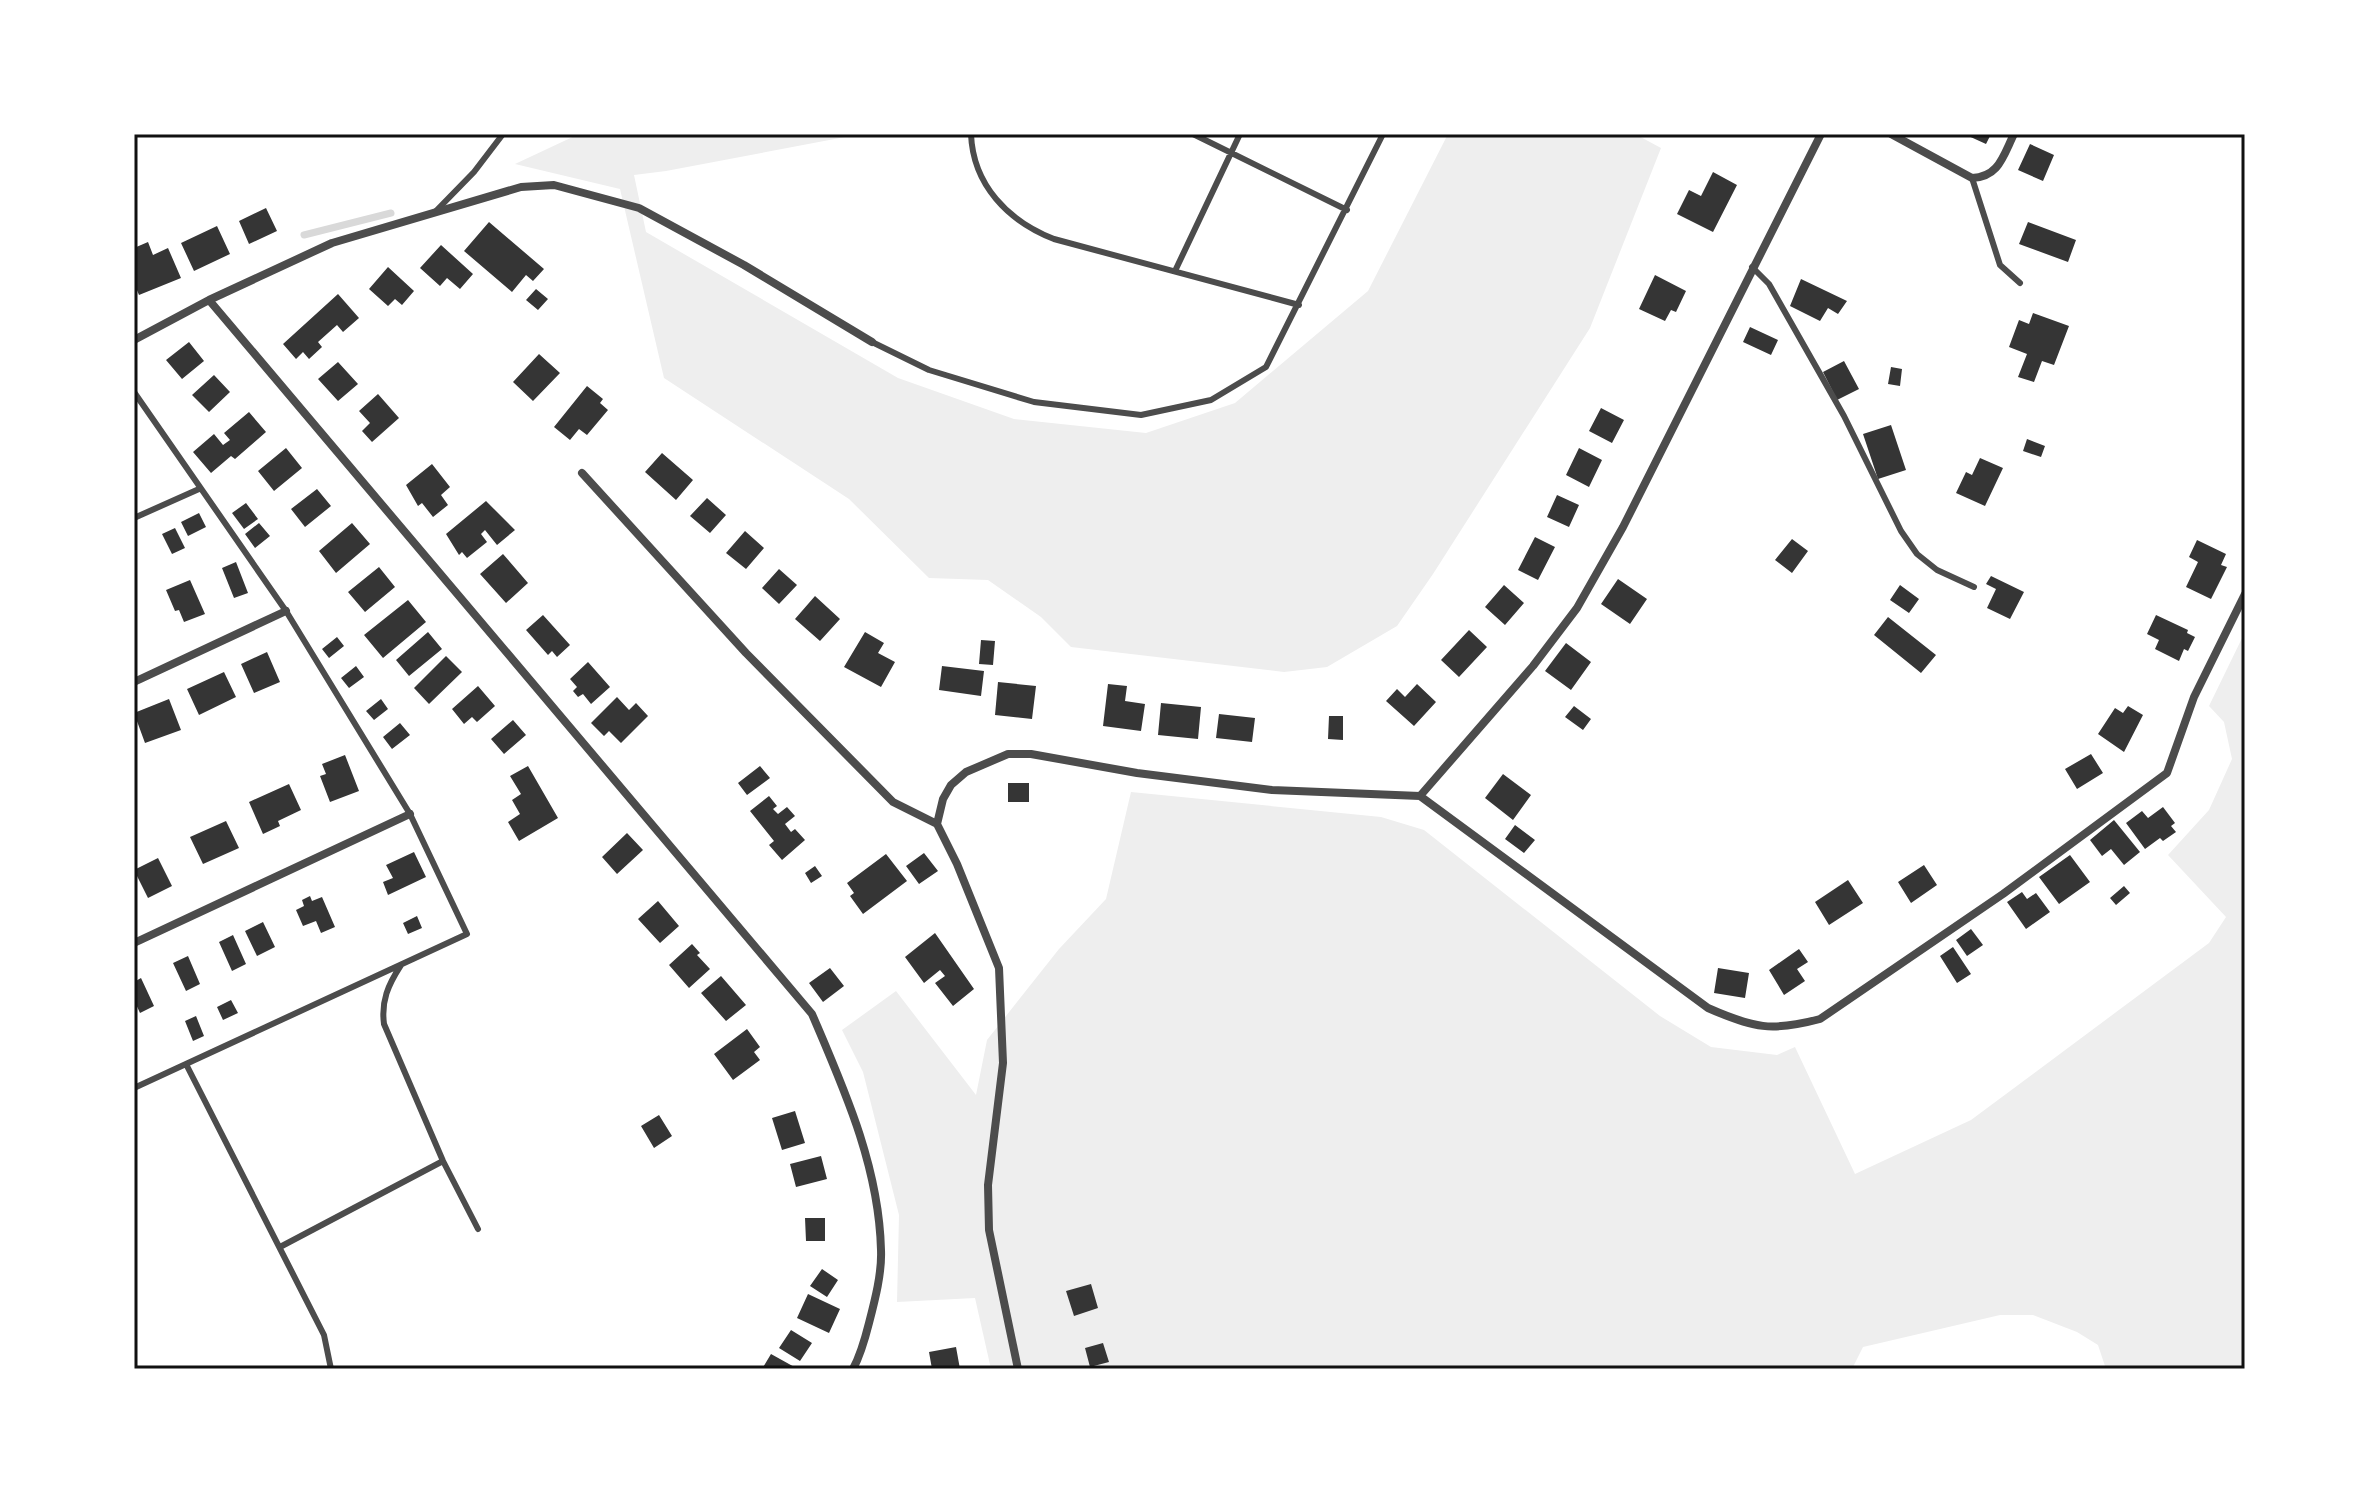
<svg xmlns="http://www.w3.org/2000/svg" width="2379" height="1503" viewBox="0 0 2379 1503" font-family="'Times New Roman',serif">
<rect width="100%" height="100%" fill="#fff"/>
<path fill="#eee" d="M579,134H861L666,171L634,175L646,232L898,378L1014,419L1146,433L1235,403L1368,291L1448,134H1635L1661,148L1590,328L1433,574L1397,626L1327,667L1284,672L1071,647L1041,617L988,580L929,578L849,499L664,378L620,189L515,164Z
M2245,632V1369H2106L2098,1345L2077,1332L2033,1315H2000L1863,1347L1852,1369H991L975,1298L897,1302L899,1215L863,1072L842,1030L896,991L976,1095L987,1040L1059,949L1106,899L1131,792L1381,817L1424,830L1660,1016L1711,1047L1777,1055L1795,1047L1855,1174L1971,1120L2209,943L2226,917L2168,855L2209,810L2232,759L2224,722L2209,706Z"/>
<g fill="none" stroke-linecap="round" stroke-linejoin="round">
<path stroke="#d9d9d9" stroke-width="7" d="M304,235L391,213"/>
</g>
<path fill="#353535" d="M1964,134H1991L1986,144Z
M2030,144L2054,155L2043,181L2018,170Z
M1713,172L1737,185L1713,232L1677,214L1689,190L1701,196Z
M266,208L277,231L249,244L239,221Z
M489,222L544,269L533,281L526,275L512,292L464,251Z
M2028,222L2076,240L2068,262L2019,244Z
M217,226L230,254L194,271L181,243Z
M148,242L153,255L168,248L181,278L139,295L134,283V248Z
M441,245L473,274L460,289L447,278L440,286L420,268Z
M388,267L414,291L402,305L395,299L388,306L369,289Z
M1655,275L1686,291L1676,312L1671,310L1665,321L1639,309Z
M1801,279L1847,301L1838,314L1828,308L1820,321L1790,306Z
M536,289L548,299L538,310L526,300Z
M338,294L359,318L343,332L337,325L318,342L322,347L309,359L303,352L296,359L283,344Z
M2033,313L2069,326L2054,365L2042,361L2034,382L2018,377L2027,354L2009,347L2019,320L2029,324Z
M1750,327L1778,340L1771,355L1743,342Z
M189,342L204,361L182,379L166,360Z
M539,354L560,373L533,401L513,382Z
M1844,361L1859,389L1837,400L1823,372Z
M338,362L358,384L338,401L318,379Z
M1891,367L1902,369L1900,386L1888,384Z
M214,375L230,392L209,412L192,395Z
M587,386L603,399L600,403L608,410L587,435L579,429L570,440L554,427Z
M378,394L399,418L372,442L362,431L370,423L359,411Z
M1601,408L1624,420L1612,443L1589,431Z
M249,412L266,432L235,459L231,456L211,473L193,452L214,434L223,445L230,440L224,433Z
M1891,425L1906,470L1878,479L1863,434Z
M2027,439L2045,446L2041,457L2023,451Z
M286,448L302,468L274,491L258,471Z
M1579,448L1602,460L1589,487L1566,475Z
M662,453L693,480L676,500L645,472Z
M1980,458L2003,468L1985,506L1956,493L1966,472L1972,475Z
M432,464L450,487L441,495L448,505L433,517L422,503L418,506L406,485Z
M317,489L331,506L305,527L291,509Z
M1557,495L1579,505L1569,527L1547,517Z
M707,498L726,515L710,533L690,516Z
M486,501L515,530L497,545L485,530L481,534L487,542L467,558L462,552L459,555L446,534Z
M246,503L258,519L244,529L232,513Z
M199,513L206,527L188,536L181,522Z
M259,523L270,536L255,548L245,534Z
M352,523L370,544L336,573L319,551Z
M175,528L185,548L172,554L162,534Z
M745,531L764,548L746,569L726,553Z
M1535,537L1555,547L1538,580L1518,570Z
M1792,539L1808,551L1792,573L1775,560Z
M2197,540L2226,554L2221,565L2227,567L2211,599L2186,587L2198,562L2189,557Z
M503,554L528,583L506,603L480,574Z
M236,562L248,593L234,598L222,568Z
M379,567L395,587L365,612L348,592Z
M779,569L797,585L779,604L762,588Z
M1991,576L2024,592L2010,619L1987,608L1996,589L1986,584Z
M1618,579L1647,599L1630,624L1601,604Z
M190,580L205,614L184,622L179,610L175,611L166,590Z
M1504,585L1524,603L1505,625L1485,607Z
M1900,585L1919,599L1909,613L1890,600Z
M815,596L840,619L820,641L795,619Z
M408,600L426,622L383,658L364,635Z
M543,615L570,645L557,657L552,651L548,655L526,630Z
M2156,615L2188,630L2187,633L2195,637L2188,651L2184,649L2179,661L2155,649L2159,640L2147,634Z
M1888,617L1936,655L1921,673L1874,635Z
M1469,630L1487,647L1459,677L1441,660Z
M428,632L442,649L409,676L396,660Z
M865,632L884,643L878,653L895,662L881,687L844,667Z
M337,637L344,646L329,658L322,649Z
M981,640L995,641L993,665L979,664Z
M1566,643L1591,662L1571,690L1545,671Z
M267,652L280,682L254,693L241,664Z
M446,656L462,672L429,704L414,688Z
M588,662L610,687L591,704L583,694L578,697L573,691L577,687L570,679Z
M356,666L364,677L349,688L341,678Z
M942,666L984,671L981,696L939,690Z
M224,672L236,697L199,715L187,689Z
M998,682L1036,686L1032,719L995,715Z
M1108,684L1127,686L1125,701L1145,704L1141,731L1103,726Z
M1417,684L1436,702L1414,726L1386,701L1397,689L1405,697Z
M478,686L495,706L477,722L472,717L464,724L452,709Z
M617,697L629,710L636,703L648,716L621,743L609,731L604,736L591,723Z
M169,699L181,730L145,743L134,713Z
M381,699L388,709L374,720L366,711Z
M1161,703L1201,707L1198,739L1158,735Z
M1574,706L1591,719L1583,730L1565,717Z
M2128,706L2143,715L2124,752L2098,734L2115,708L2123,713Z
M1219,714L1255,718L1252,742L1216,738Z
M1329,716H1343V740L1328,739Z
M513,720L526,735L504,754L491,739Z
M400,723L410,735L392,749L383,737Z
M2091,754L2103,773L2077,789L2065,769Z
M345,755L359,791L330,802L320,776L326,774L322,764Z
M528,766L558,818L519,841L508,822L520,814L512,800L521,794L510,776Z
M760,766L770,778L747,795L738,783Z
M1503,774L1531,795L1513,820L1485,798Z
M1008,783H1029V802H1008Z
M289,784L301,810L278,821L280,826L263,834L249,802Z
M769,796L777,806L773,809L778,814L787,807L795,816L785,824L791,832L795,829L805,840L782,860L769,845L774,841L750,811Z
M2163,807L2175,823L2171,826L2176,832L2163,841L2160,838L2145,849L2126,823L2142,811L2148,818Z
M2114,820L2140,852L2124,865L2111,849L2102,856L2090,840Z
M226,821L239,848L203,864L190,837Z
M1515,825L1535,840L1524,853L1505,839Z
M627,833L643,850L617,874L602,857Z
M414,852L426,877L388,895L383,882L393,878L386,865Z
M924,853L938,871L919,884L906,866Z
M886,854L907,881L863,914L850,896L854,893L847,883Z
M2070,855L2090,882L2059,904L2039,877Z
M158,858L172,886L148,898L134,870Z
M1924,865L1937,885L1911,903L1898,882Z
M815,866L822,876L811,883L805,873Z
M1848,880L1863,903L1829,925L1815,902Z
M2124,886L2130,893L2116,905L2110,898Z
M2022,892L2027,899L2036,893L2050,912L2026,929L2007,902Z
M310,896L312,901L322,897L335,927L321,933L316,921L303,926L296,910L304,906L302,900Z
M658,901L679,926L660,943L638,919Z
M417,916L422,928L408,934L403,923Z
M263,922L275,947L257,956L245,931Z
M1971,929L1983,945L1967,956L1956,940Z
M935,933L974,989L953,1006L935,983L945,976L940,970L924,983L905,957Z
M233,935L246,964L232,971L219,942Z
M692,944L700,953L697,955L710,969L689,988L669,965Z
M1953,947L1971,974L1957,983L1940,956Z
M1799,949L1808,962L1797,969L1805,981L1784,995L1769,970Z
M188,956L200,984L186,991L173,963Z
M830,968L844,986L823,1002L809,983Z
M1718,968L1749,973L1745,998L1714,993Z
M721,976L746,1005L726,1021L701,993Z
M141,978L154,1006L140,1013L134,1000V982Z
M231,1000L238,1013L223,1020L217,1007Z
M196,1016L204,1036L193,1041L185,1021Z
M747,1029L760,1047L754,1052L760,1060L733,1080L714,1054Z
M795,1111L805,1143L782,1150L772,1118Z
M659,1115L672,1136L654,1148L641,1126Z
M821,1156L827,1179L796,1187L790,1164Z
M805,1218H825V1241H806Z
M822,1269L838,1280L827,1297L810,1286Z
M1091,1284L1098,1308L1074,1316L1066,1291Z
M808,1294L840,1309L829,1333L797,1318Z
M791,1330L812,1343L800,1361L779,1348Z
M1103,1343L1109,1362L1090,1367L1085,1348Z
M956,1347L960,1369H932L929,1352Z
M771,1354L798,1369H762Z"/>
<g fill="none" stroke-linecap="round" stroke-linejoin="round">
<path stroke="#4c4c4c" stroke-width="6" d="M971,134C973,185 1008,221 1054,239L1299,305
M1193,134L1347,210
M1972,178L2000,265L2020,283
M436,211L474,172L503,134
M1752,267L1769,284L1844,416L1901,531L1917,554L1937,570L1974,587
M1175,271L1240,134
M872,342L929,370L1034,402L1141,415L1211,400L1266,367L1383,134
M134,392L286,611L410,814L467,934L134,1088
M134,518L199,489
M401,965C388,985 381,1001 384,1024L443,1161L478,1229
M186,1064L324,1335L331,1369
M280,1247L443,1161
M241,1369H257"/>
<path stroke="#4c4c4c" stroke-width="8" d="M1891,134L1972,178C1999,177 2003,156 2014,134
M209,300L812,1014C844,1089 879,1166 881,1250C882,1273 875,1300 869,1323C865,1339 861,1354 853,1369
M134,340L209,300L332,243L521,187L554,185L639,208L744,265L872,342
M582,473L746,653L893,802L937,824
M134,682L286,611
M1420,796L1533,666L1577,608L1623,527L1821,134
M134,943L410,814
M1018,1369L989,1230L988,1185L1003,1063L999,968L957,864L937,824L943,799L951,785L966,772L1008,754H1031L1137,773L1272,790L1420,796L1708,1008C1753,1028 1772,1032 1820,1019L2003,894L2167,773L2194,697L2245,594"/>
</g>
<rect width="2379" height="1503" fill="none" stroke="#ffffff" stroke-width="272"/>
<rect x="136" y="136" width="2107" height="1231" fill="none" stroke="#111" stroke-width="3"/>
</svg>
